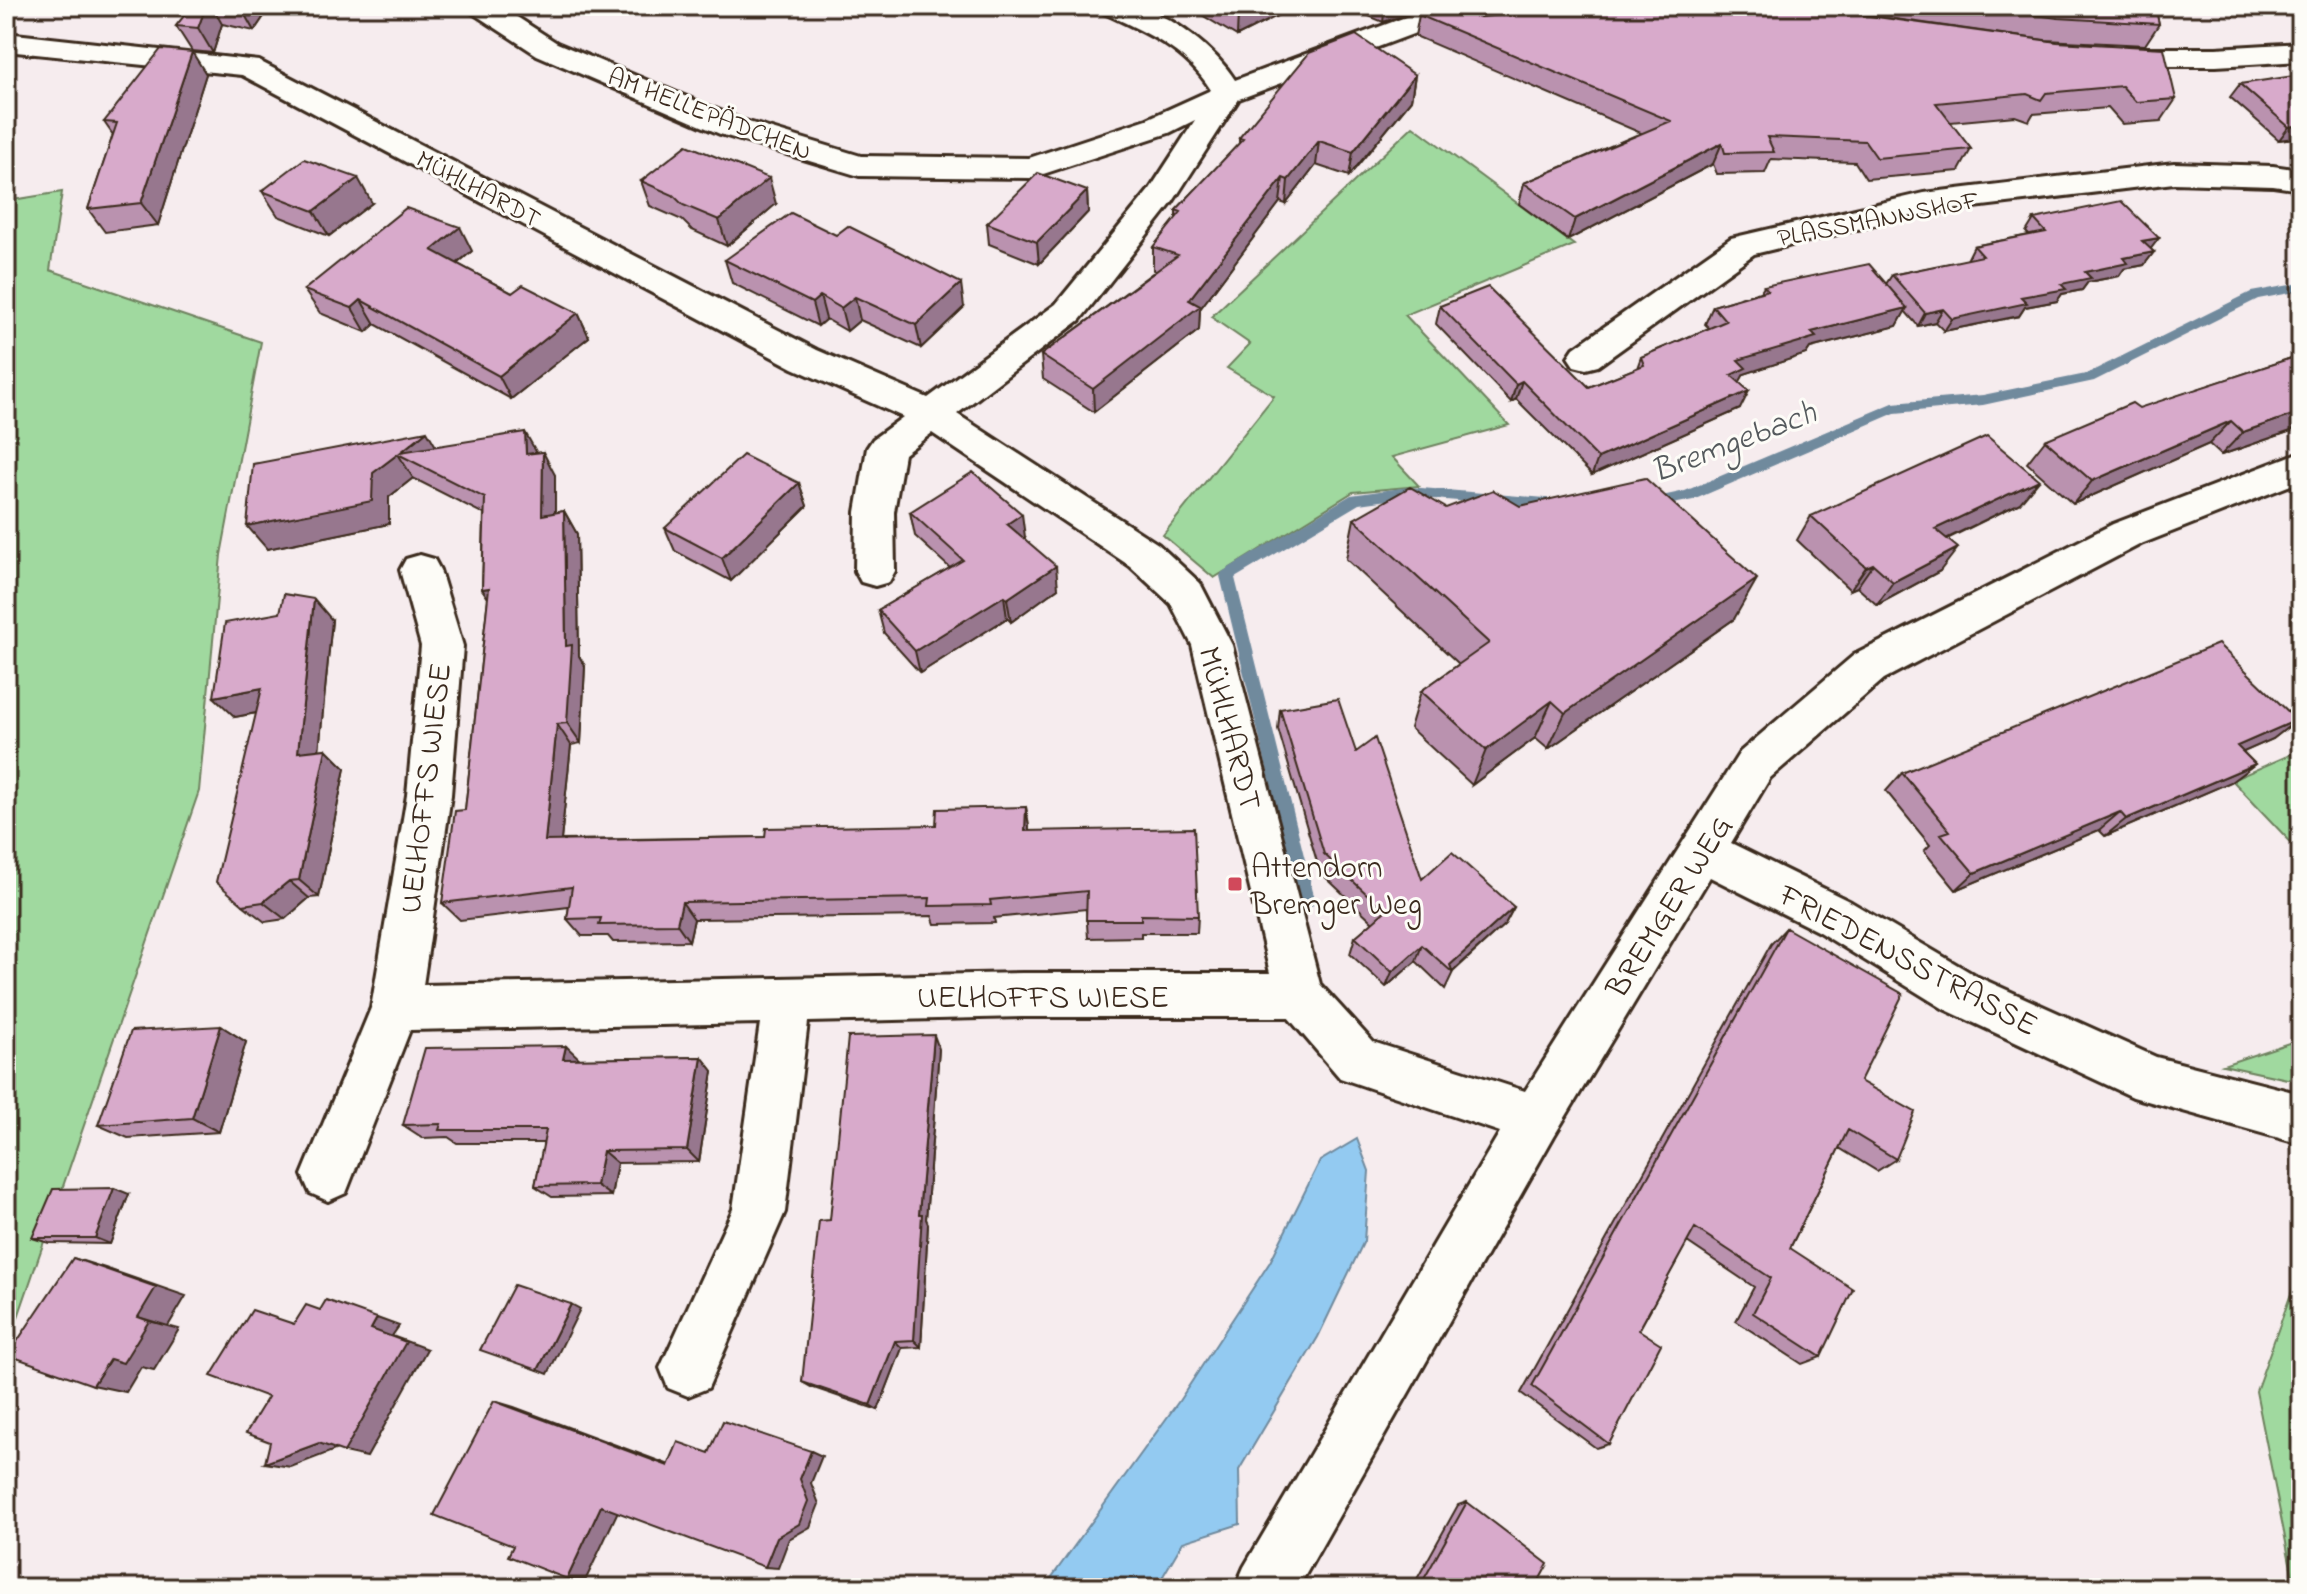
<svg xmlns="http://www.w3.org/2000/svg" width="2307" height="1594" viewBox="0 0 2307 1594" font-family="'Indie Flower',sans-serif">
<rect width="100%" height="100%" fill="#f6ecee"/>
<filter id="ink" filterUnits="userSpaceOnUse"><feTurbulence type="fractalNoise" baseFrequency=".0125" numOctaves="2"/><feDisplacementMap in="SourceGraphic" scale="16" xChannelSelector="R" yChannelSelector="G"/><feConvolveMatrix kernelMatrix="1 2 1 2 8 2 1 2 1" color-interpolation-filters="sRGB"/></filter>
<g filter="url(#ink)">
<path fill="#a0d99f" stroke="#6e825e" stroke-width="2" d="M1413,126L1574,245L1405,315L1509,425L1392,457L1419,486L1353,492L1214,578L1163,535L1274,396L1227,368L1250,344L1211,317Z
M62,192L50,270L261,342L221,555L199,791L6,1352V201Z
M2301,750V853L2232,780Z
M2301,1039V1082L2223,1065Z
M2301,1266V1588H2295L2256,1391Z"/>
<path fill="#93caf1" stroke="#708a9d" stroke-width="2" d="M1357,1139L1369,1171L1364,1241L1318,1337L1239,1470L1240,1524L1183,1542L1156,1588H1044L1179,1401L1270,1262L1320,1161Z"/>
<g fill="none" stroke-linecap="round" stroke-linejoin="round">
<path fill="#708a9d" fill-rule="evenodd" d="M2301,283V291L2258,299L2094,381L1983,405L1895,413L1693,500L1648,509L1641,504L1648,499L1685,491L1893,403L1983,395L2086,374L2251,292Z
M1409,487L1558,499L1565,504L1558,509L1409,497L1359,504L1235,578L1315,900L1313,905L1307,908L1301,905L1299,900L1220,576L1222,572L1351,495Z"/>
<g stroke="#3b2a1e" stroke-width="6">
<path id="street" d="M467,6H500L557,43L742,120L861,156L1029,158L1147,119L1211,90C1186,49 1143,31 1102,12L1098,6C1109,6 1124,4 1136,6C1172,15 1216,50 1235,80L1422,11L1450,6H1529L1525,12L1515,15L1437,25L1239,99L1172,203L1080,320L957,414L1158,544L1200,583L1232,645L1320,984L1373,1042L1525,1091L1740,752L1854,655L2113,524L2301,452V481L2141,544L1884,679L1770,778L1731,843L1851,902L1978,977L2156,1057L2301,1094V1144L2133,1097L1944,1009L1819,932L1710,877L1554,1136L1298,1588H1235L1244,1567L1500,1132L1340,1078L1288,1017H1023L808,1022L785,1212L708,1388L688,1396L668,1388L660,1368L733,1209L760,1023L410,1030L346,1193L328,1201L310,1193L302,1175L371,1008L407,795L421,646L400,570L406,559L420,555L434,559L440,570L463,646L451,795L423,985L1023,973H1270L1192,645L1171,604L1130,566L932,433L904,454L894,512L895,571L889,582L875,586L861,582L855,571L856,512L867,448L873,439L903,417L793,368L242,75L6,51V33L259,61L817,350L928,398L1056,304L1150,189L1195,120L1169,133L1031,178L859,176L720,134L537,55L471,12Z
M2301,43V61L2216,66H2108L2098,63L2093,57L2098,51L2108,48H2216Z
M2174,163L2273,166L2301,170V190L2273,186L2174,183L1924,213L1754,254L1598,366L1586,369L1574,366L1568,357L1574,348L1731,238L1924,193Z"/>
</g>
<use href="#street" fill="#fdfcf7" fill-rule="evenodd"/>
</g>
<path fill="#ba92af" stroke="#3b2a1e" stroke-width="2" d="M166,6H271L254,31L222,24L213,53L192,51L176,26L185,15L169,12Z
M1187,6H1285V12L1237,36Z
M1345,6H1434L1383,22Z
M1544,6H1797L2176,99L2161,121L2122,124L2108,108L2033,114L2029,121L2015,116L1950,122L1971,149L1959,171L1866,179L1855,162L1771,159L1765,173L1717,174L1713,164L1568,240L1519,204L1524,183L1641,133L1415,36L1419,15L1480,17L1545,12Z
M1803,6H2155L2159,24L2145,45L2045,40Z
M206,74L158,225L105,232L88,209L113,135L104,122Z
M1415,75L1411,100L1349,176L1316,165L1286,204L1280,202L1200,309L1199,330L1094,412L1043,379L1041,355L1155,271L1153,270V247L1176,219V210L1239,144V138Z
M2240,84L2301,137L2279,140L2230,97Z
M641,181L776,204L727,246L692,230L682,220L650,206Z
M262,191L372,203L329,236L278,216Z
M1087,191L1088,212L1039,264L989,244L987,223Z
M2034,219L2159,238L2150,249L2154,252L2144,265L2124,269L2119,276L2088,282L2082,290L2062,294L2057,301L2025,307L2019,316L1944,331L1935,322L1918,326L1905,311L1897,326L1810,348L1806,354L1744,374L1739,382L1740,409L1592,475L1516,399L1511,402L1436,324L1440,306L1589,387L1637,368L1641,357L1709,328L1705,324L1713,306L1760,292L1764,286L1886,284L1892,275L1967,260L1974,246L2029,235L2026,232Z
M472,251L457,264L512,293L578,313L589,337L511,399L375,324L366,332L320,313L304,290Z
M725,260L964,307L921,348L860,320L847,331L826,319L818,326L732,283Z
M2301,347V422L2291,431L2221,455L2209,444L2073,504L2027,463L2045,440L2291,358Z
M436,446L537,453L555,475V513L564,511L577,534L579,656L585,666L581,743L571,745L561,840L765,837L936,825L1026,807L1029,831L1198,916L1197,933H1141V937L1088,938L1086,909L994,918L995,923L935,924L932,916L694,919L689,941L613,942L608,936H582L567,919L569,907L460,920L442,903L465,810L488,598L482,589L484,514L413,478L389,497V524L267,549L253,464Z
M799,483L807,506L731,581L675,551L665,528Z
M2020,503L1947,539L1940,571L1877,605L1857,587L1850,590L1797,540L1811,516Z
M1520,506L1734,619L1548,749L1535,738L1472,785L1410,728L1421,691L1459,664L1346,559L1354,519L1446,508Z
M910,512L1025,537L1024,538L1058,588L1011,622L1007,618L920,673L884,633L878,610L950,568L915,536Z
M332,620L319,750L326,749L345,768L319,897L309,898L285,919L265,922L243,905L257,713L235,717Z
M1280,709L1356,752L1422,879L1514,907L1505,924L1453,972L1445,989L1416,961L1386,987L1350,954L1355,937L1373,922L1320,872L1278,729Z
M2297,720L2273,739L2243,752L2255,764L2231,782L2105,836L2099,830L1956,890L1924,851L1930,845L1886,791L1902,773Z
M1786,928L1896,1159L1877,1171L1839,1148L1790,1248L1821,1357L1802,1364L1736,1321L1754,1287L1687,1242L1639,1330L1609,1444L1596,1448L1521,1393L1771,944Z
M221,1026L246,1042L219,1132L128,1138L98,1125Z
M939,1049L926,1219L928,1224L921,1347L902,1348L878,1410L811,1387L802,1382L830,1220Z
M702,1057L713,1071L699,1162L617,1163L611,1196L552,1197L535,1186L544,1143H457L448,1137L423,1138L403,1125L580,1059Z
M129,1194L110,1244L49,1243L32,1238Z
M1467,1502L1535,1588H1412L1458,1505Z"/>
<path fill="#97778e" stroke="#3b2a1e" stroke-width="2" d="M206,6H212L222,24L213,53L198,28Z
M240,6H271L254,31Z
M1253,6H1285V12L1237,36L1238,13Z
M1385,6H1434L1383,22Z
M192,52L206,74L158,225L141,203Z
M1415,75L1411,100L1349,176L1353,152Z
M2301,125V137L2279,140L2289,127Z
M1319,141L1316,165L1286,204L1288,180Z
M1722,143L1713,164L1568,240L1575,219Z
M358,178L372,203L329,236L314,211Z
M769,178L776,204L727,246L719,220Z
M1283,178L1280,202L1200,309L1199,330L1094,412L1093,389L1189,300Z
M1087,191L1088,212L1039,264L1037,242Z
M460,227L472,251L444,274L432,250Z
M2159,238L2149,251L2142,241Z
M2154,252L2144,265L2124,269L2119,276L2088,282L2082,290L2062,294L2057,301L2025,307L2019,316L1944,331L1952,319L2061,284L2085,272L2124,258Z
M961,283L964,307L921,348L916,325Z
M820,296L826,319L818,326L812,303Z
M855,297L860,320L847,331L841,308Z
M361,300L375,324L366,332L352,308Z
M1907,308L1897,326L1810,348L1806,354L1744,374L1738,385L1723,392L1738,360L1811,332Z
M1943,309L1935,322L1918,326L1925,313Z
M578,313L589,337L511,399L499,376Z
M1522,381L1516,399L1511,402L1516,384Z
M1749,391L1740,409L1592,475L1598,458Z
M2301,412V422L2291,431L2221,455L2243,432Z
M2231,421L2209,444L2073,504L2092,481Z
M427,431L441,455L401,452Z
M525,432L538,455L526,454Z
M543,452L555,475V538L542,515Z
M398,454L413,478L389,497V524L267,549L247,526L373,473Z
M2039,480L2020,503L1919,552L1935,529Z
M799,483L807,506L731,581L722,558Z
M564,511L577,534L579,656L585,666L581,743L567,723Z
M1022,514L1025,537L1010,547L1007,524Z
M1958,548L1940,571L1877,605L1893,582Z
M1873,564L1857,587L1850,590L1866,567Z
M1056,566L1058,588L1011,622L1007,599Z
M1757,579L1734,619L1548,749L1565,713Z
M489,588L497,611L482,589Z
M1004,596L1007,618L920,673L915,651Z
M314,599L332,620L317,771L298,752Z
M262,688L282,708L235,717L214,697Z
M1552,701L1535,738L1472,785L1486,750Z
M2297,720L2273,739L2214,765L2237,746Z
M557,724L571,745L559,859L545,841Z
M326,749L345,768L319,897L299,880Z
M2255,764L2231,782L2105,836L2126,819Z
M1026,807L1029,826L1028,849L1025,831Z
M2120,812L2099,830L1956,890L1974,873Z
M289,881L309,898L285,919L263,902Z
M682,902L694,919L689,941L677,924Z
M1514,907L1505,924L1452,972L1450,965Z
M1422,945L1416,961L1386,987L1392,972Z
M221,1026L246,1042L219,1132L192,1118Z
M934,1035L939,1049L926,1219L928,1224L921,1347L914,1340L919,1214Z
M566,1046L581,1060L563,1059Z
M702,1057L713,1071L699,1162L687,1150Z
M603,1151L617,1163L611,1196L596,1185Z
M114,1188L129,1194L110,1244L95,1238Z
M73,1258L105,1268L186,1296L168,1326L138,1317Z
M571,1304L580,1309L548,1374L538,1370Z
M377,1318L399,1326L392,1336L427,1349L367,1457L344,1452L371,1329Z
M149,1321L179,1329L154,1370L141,1367L126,1392L93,1385L110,1359Z
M895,1341L902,1348L878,1410L870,1405Z
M494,1401L514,1407L683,1470L668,1466Z
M319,1443L343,1447L291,1467L265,1463Z
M811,1451L822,1456L811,1483L819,1504L810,1527L789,1539L778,1568L765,1567Z
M601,1506L619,1509L586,1579H567Z"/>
<path fill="#d8aacb" stroke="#3b2a1e" stroke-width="2" d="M192,6H206L198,28L176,26Z
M1226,6H1253L1238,13Z
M1442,6H1467L1480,17L1554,11L1553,6H1797L2057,42L2164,48L2176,99L2136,102L2122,86L2046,93L2041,100L2027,94L1936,103L1971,149L1877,158L1865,141L1767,137L1774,152L1725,153L1722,143L1575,219L1524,183L1671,121L1419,15Z
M1968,6H2155L2159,24L2058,18Z
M1356,35L1415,75L1353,152L1319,141L1288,180L1283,178L1189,300L1200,306L1093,389L1041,355L1178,255L1153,247L1181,212L1176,210L1243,139L1239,138L1309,53Z
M161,49L192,52L141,203L88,209L117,123L104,122Z
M2301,75V125L2289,127L2240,84Z
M687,145L769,178L719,220L683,205L673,195L641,181Z
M304,159L358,178L314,211L262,191Z
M1038,173L1087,191L1037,242L987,223Z
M2121,201L2159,238L2142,241L2154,252L2124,258L2128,263L2085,272L2091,278L2061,284L2066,289L2021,297L2027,303L1952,319L1943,309L1925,313L1892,275L1983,256L1974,246L2046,232L2034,219Z
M406,208L460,227L432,250L512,293L523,285L578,313L499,376L361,300L352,308L304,290Z
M791,213L836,235L848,226L961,283L916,325L855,297L841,308L820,296L812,303L725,260Z
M1869,264L1907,308L1811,332L1816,337L1738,360L1746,368L1731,375L1749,391L1598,458L1522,381L1516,384L1440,306L1488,287L1589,387L1644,365L1641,357L1726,321L1713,306L1768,290L1764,286Z
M2301,355V412L2243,432L2231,421L2092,481L2045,440L2132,403L2139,408Z
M427,431L401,452L525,432L526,454L543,452L542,515L564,511L566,646L572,645L567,723L557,724L545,841L765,837L766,828L936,825L937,809L1026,807L1025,831L1194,828L1198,916L1141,915V920H1086L1087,891L990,900L991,905L929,906L930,898L682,902L677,924L599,925L601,918L567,919L572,887L442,903L455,811L465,810L489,588L482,589L485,498L398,454L373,473L372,501L247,526L253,464Z
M1987,436L2039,480L1935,529L1958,548L1893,582L1873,564L1866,567L1811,516Z
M743,455L799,483L722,558L665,528Z
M973,472L1022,514L1007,524L1056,566L1007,599L1004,596L915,651L878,610L963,560L910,512Z
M1645,478L1757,579L1565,713L1552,701L1486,750L1421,691L1489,643L1354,519L1410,487L1446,508L1493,490L1520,506Z
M284,594L314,599L298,752L326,749L299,880L289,881L263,902L243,905L216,882L262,688L214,697L225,623L280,613Z
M2218,644L2297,720L2237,746L2255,764L2126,819L2120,812L1974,873L1941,834L1950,831L1902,773Z
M1338,699L1356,752L1375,738L1422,879L1452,852L1514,907L1450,965L1453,973L1422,945L1392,972L1355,937L1385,911L1324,854L1280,709Z
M1786,928L1903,994L1860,1081L1915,1112L1896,1159L1848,1130L1790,1248L1853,1289L1821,1357L1753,1313L1771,1278L1695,1228L1639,1330L1661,1344L1609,1444L1532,1386Z
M221,1026L192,1118L98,1125L131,1031Z
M934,1035L919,1214H922L914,1340L895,1341L870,1405L802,1382L819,1221L830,1220L848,1037Z
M566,1046L563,1059L702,1057L687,1150L603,1151L596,1185L535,1186L546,1130H439L441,1124L403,1125L425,1048Z
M114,1188L95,1238H32L53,1189Z
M73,1258L156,1287L138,1317L149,1321L123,1363L110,1359L93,1385L8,1355Z
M514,1285L571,1304L538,1370L480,1350Z
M326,1300L377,1318L371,1329L406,1342L344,1452L319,1443L265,1463L270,1442L246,1433L268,1397L211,1376L252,1310L294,1324L306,1305L320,1310Z
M494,1401L668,1466L678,1442L709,1453L723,1421L811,1451L800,1479L808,1501L799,1524L777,1537L765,1567L601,1506L567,1579L508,1556L513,1546L434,1515Z
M1467,1502L1548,1564L1535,1588H1419Z"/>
</g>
<rect fill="#d1495b" stroke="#fdfcf7" stroke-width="3" x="1227" y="876" width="16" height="16" rx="4"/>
<g text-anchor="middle" stroke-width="6" stroke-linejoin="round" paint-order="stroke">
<g font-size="26" fill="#3b2a1e" stroke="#fdfcf7">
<text transform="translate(710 113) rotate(21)" y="9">AM HELLEPÄDCHEN</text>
<text transform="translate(479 188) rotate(28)" y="9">MÜHLHARDT</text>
<text transform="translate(1878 218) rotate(-11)" y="9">PLASSMANNSHOF</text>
</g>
<g font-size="32" fill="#3b2a1e" stroke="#fdfcf7">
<text transform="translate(1231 728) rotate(75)" y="11">MÜHLHARDT</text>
<text transform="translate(424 788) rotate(-83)" y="11">UELHOFFS WIESE</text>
<text transform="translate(1668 906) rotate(-58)" y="11">BREMGER WEG</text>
<text transform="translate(1909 959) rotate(28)" y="11">FRIEDENSSTRASSE</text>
<text x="1043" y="1007">UELHOFFS WIESE</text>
</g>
<g font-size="32" fill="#3b2a1e" stroke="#fdfcf7" text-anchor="start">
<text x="1251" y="877">Attendorn<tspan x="1251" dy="37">Bremger Weg</tspan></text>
</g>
<g font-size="34" font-style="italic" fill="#555a5d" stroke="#fdfcf7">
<text transform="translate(1733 440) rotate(-21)" y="12">Bremgebach</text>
</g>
</g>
<rect width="2307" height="1594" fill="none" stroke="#fdfcf7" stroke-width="32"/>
<rect x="16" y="16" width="2275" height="1562" fill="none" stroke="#3b2a1e" stroke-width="3" filter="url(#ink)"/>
</svg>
